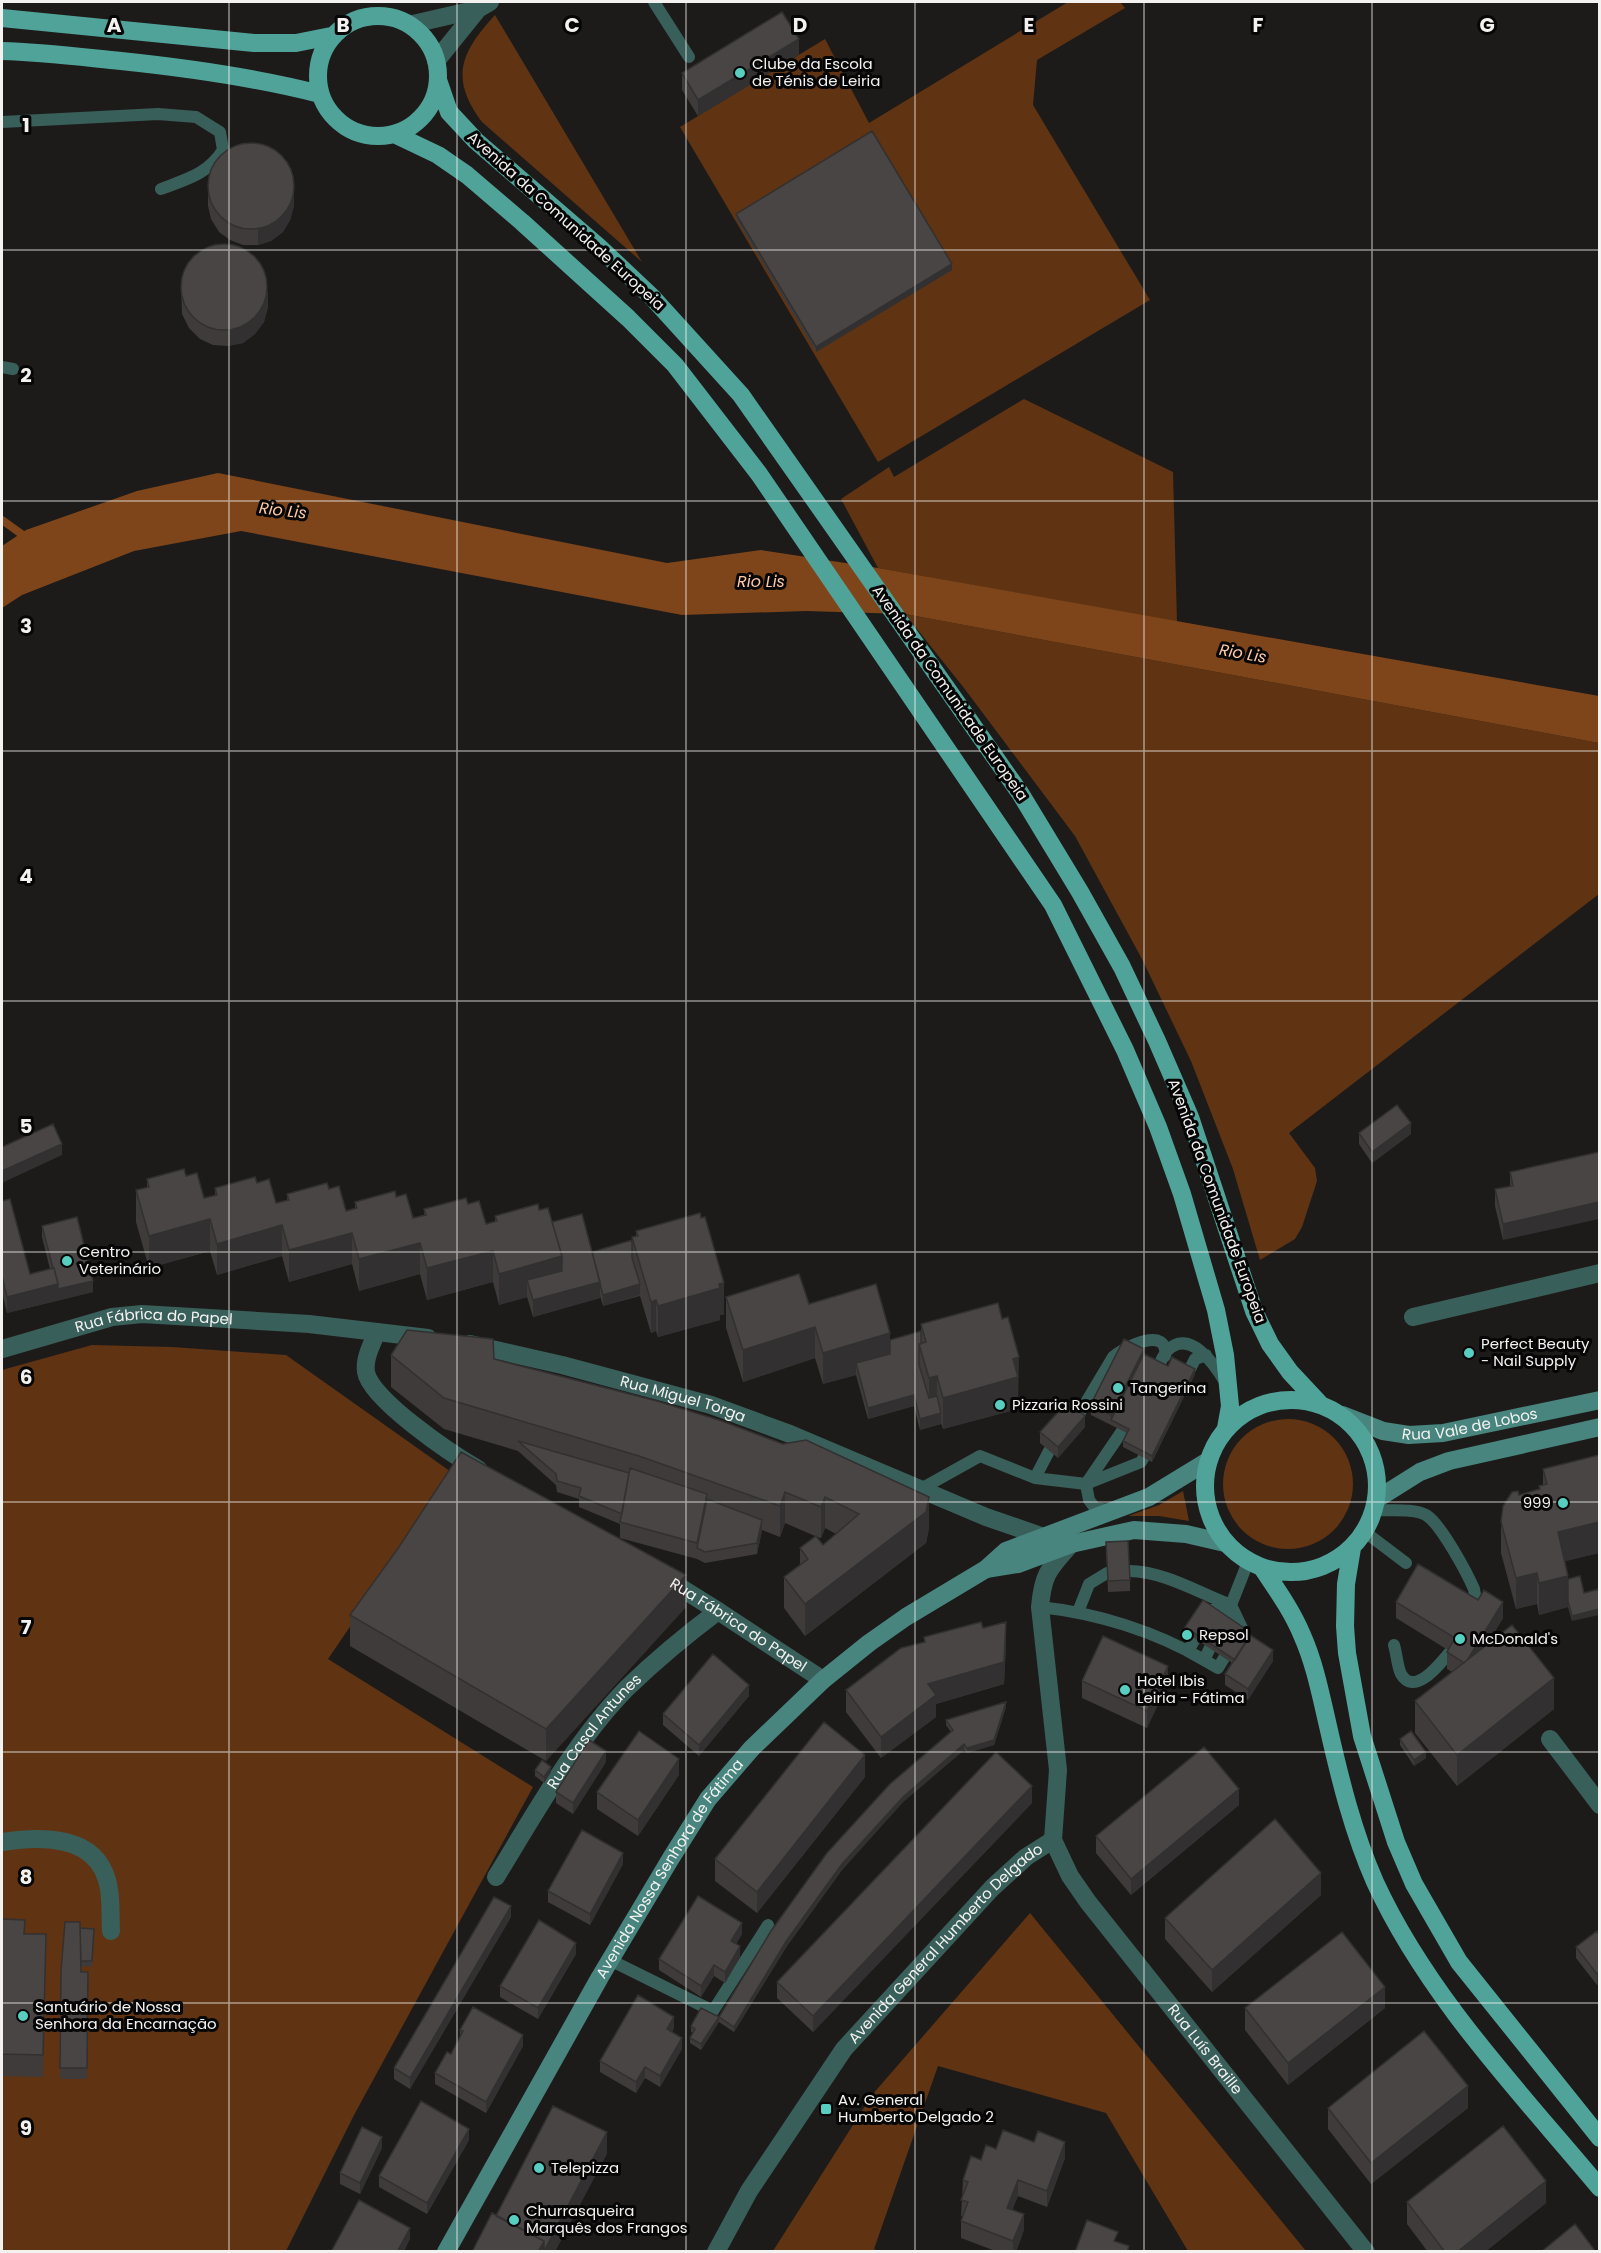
<svg xmlns="http://www.w3.org/2000/svg" width="1601" height="2253" viewBox="0 0 1601 2253" font-family="Poppins,sans-serif">
<rect width="100%" height="100%" fill="#1d1b19"/>
<path fill="#603312" d="M1068,2H1120L1125,8L1037,60L1033,105L1150,300L878,462L680,127L825,39L869,123Z
M495,15L642,262L482,122C449,78 461,52 495,15Z
M1024,399L1173,472L1177,622L878,568L841,499L889,467L894,477Z
M905,614L1599,743V894L1289,1133L1315,1168L1317,1181L1302,1227L1295,1239L1260,1260L1233,1169L1191,1061L1142,959L1075,836L964,688Z
M92,1345L172,1347L286,1355L454,1474L328,1659L533,1787L354,2115L286,2251L2,2252V1370Z
M1223 1484a65 65 0 1 1 130 0a65 65 0 1 1-130 0Z
M1183,1491L1189,1521L1159,1516H1128L1159,1505Z
M1030,1913L1306,2251H1188L1106,2113L938,2066L874,2249L879,2251H773L872,2095Z"/>
<path fill="#7f451a" d="M218,473L667,563L761,550L878,568L1599,696V743L905,614L806,611L682,615L241,531L134,551L22,595L2,608V546L26,530L137,491Z"/>
<g fill="none" stroke-linecap="round" stroke-linejoin="round">
<path stroke="#7f451a" stroke-width="8" d="M2,520L27,538"/>
<path stroke="#395f5a" stroke-width="12" d="M654,2L689,57
M2,122L158,114L196,117L220,132L223,150C208,174 187,179 161,189
M2,367L13,369
M1154,1377C1158,1369 1161,1358 1167,1351C1189,1327 1215,1365 1225,1382
M1184,1381L1195,1359L1206,1355
M1076,1419L1113,1357C1124,1347 1169,1325 1165,1356
M1035,1478L1049,1451
M919,1490L980,1456L1035,1478L1086,1484L1141,1462L1151,1445
M1109,1510L1095,1508L1089,1500L1086,1484L1131,1418
M1376,1510C1391,1511 1413,1508 1426,1515C1441,1524 1467,1573 1474,1589C1476,1597 1475,1604 1474,1612
M1365,1532L1406,1563
M1129,1571C1163,1571 1199,1593 1231,1605L1242,1628L1218,1668L1204,1660
M1040,1607C1096,1613 1155,1631 1204,1660L1231,1605L1248,1562
M1078,1612L1089,1584L1107,1573
M1394,1645C1397,1655 1397,1666 1401,1674C1415,1698 1441,1662 1450,1652
M1188,1651L1212,1610L1231,1605
M610,1960L713,2011L768,1925"/>
<g stroke="#395f5a" stroke-width="18">
<path d="M413,24L478,9"/>
<path d="M436,61L478,9L490,2"/>
<path d="M1413,1317L1600,1273"/>
<path d="M377,1332C372,1344 364,1358 366,1372C370,1399 453,1455 478,1469"/>
<path id="s1" d="M470,1344L562,1365L711,1405L790,1434L986,1517L1041,1536"/>
<path id="s2" d="M2,1349L112,1317L142,1314L309,1324L428,1338"/>
<path id="s3" d="M1071,1544C1049,1569 1043,1573 1040,1607L1058,1770L1053,1840L1070,1876L1088,1902L1366,2252"/>
<path id="s4" d="M665,1578L718,1611L823,1680"/>
<path d="M1550,1739L1600,1805"/>
<path d="M2,1842C40,1836 94,1834 107,1880C112,1896 110,1914 111,1931"/>
<path id="s5" d="M496,1877C534,1815 575,1741 627,1688C656,1660 686,1635 718,1611"/>
<path id="s6" d="M716,2252L749,2191L844,2049L992,1888L1026,1857L1053,1840"/>
</g>
<g stroke="#47857e" stroke-width="18">
<path id="s7" d="M1342,1415L1383,1431L1409,1435L1443,1433L1600,1400"/>
<path d="M1377,1499L1420,1472L1449,1461L1600,1427"/>
<path d="M986,1569L1018,1564L1071,1544L1134,1530L1186,1534L1225,1543"/>
<path id="s8" d="M446,2252L600,1977L671,1858L708,1799L752,1748L823,1680L869,1643L906,1617L986,1569L1006,1551L1149,1497L1208,1461"/>
</g>
<path stroke="#50a399" stroke-width="18" d="M318 76a60 60 0 1 1 120 0a60 60 0 1 1-120 0Z
M2,18L254,43H296L331,36
M2,51C41,52 81,57 121,61C188,68 254,77 320,94
M438,80L449,112L476,141L599,247L652,297L741,395L1020,793L1080,892L1122,967L1157,1041L1190,1117L1254,1311L1270,1344L1290,1372L1319,1403
M394,134L438,155L467,175L522,222L628,318L675,365L759,474L1053,905L1125,1050L1158,1127L1182,1194L1216,1310L1225,1355L1230,1406L1226,1428
M1205 1486a86 86 0 1 1 172 0a86 86 0 1 1-172 0Z
M1352,1548L1346,1584L1345,1626L1347,1653L1362,1736L1396,1842L1414,1884L1459,1962L1600,2138
M1263,1569C1277,1590 1292,1611 1302,1635C1315,1664 1321,1696 1328,1726C1340,1779 1353,1832 1375,1882C1428,1997 1520,2092 1600,2188"/>
</g>
<path fill="#3e3b3a" fill-rule="evenodd" d="M799,55L698,116L682,90V73Z
M208,189L294,206L290,220L283,232L271,241L258,245H243L230,240L219,232L211,219L208,206Z
M736,214L952,270L816,352L736,219Z
M181,283L268,307L264,322L255,334L243,343L228,346L213,345L200,339L189,328L182,314Z
M1359,1133L1411,1134L1372,1163L1359,1144Z
M1599,1152L1503,1240L1495,1206V1189L1510,1186V1172Z
M186,1176L204,1198L215,1196V1188L257,1183L276,1203L287,1200V1194L329,1189L346,1211L355,1208V1202L396,1197L413,1218L424,1216V1209L468,1204L486,1224L495,1222V1216L539,1210L552,1222L592,1252L632,1240V1237H636V1231L724,1315H720V1320L658,1337L656,1331L651,1333L640,1296L603,1306L600,1296V1298L533,1317L527,1297L499,1305L493,1282L427,1300L420,1274L359,1291L352,1264L289,1282L282,1256L217,1275L210,1251L149,1268L136,1222V1190L147,1187V1179Z
M2,1201L30,1274L50,1269L42,1237V1226L93,1292L7,1313L2,1292Z
M726,1297L809,1304L890,1340L921,1331V1324L1019,1389H1018V1409L943,1429L941,1423V1424L920,1430L914,1406L868,1419L856,1375L823,1384L815,1358L743,1382L726,1328Z
M1144,1354L1168,1366L1195,1374L1152,1462L1123,1447V1441L1127,1433L1091,1415V1404Z
M391,1355L494,1359L929,1528L926,1543L805,1636L784,1608V1577L800,1565V1548L815,1536L785,1523L780,1537L762,1530L757,1554L705,1563L697,1559L620,1538V1524L579,1507V1499L557,1492L556,1485L518,1451L444,1429L391,1387ZM825,1528L836,1534L823,1545L817,1537L821,1538Z
M1085,1427L1058,1458L1040,1443V1432Z
M1543,1469L1599,1553L1565,1561L1568,1579L1580,1576L1572,1621L1568,1607L1539,1615L1537,1604L1516,1609L1501,1553V1522L1519,1495L1539,1489V1486L1543,1485Z
M1106,1542L1130,1580V1591L1108,1592Z
M1396,1602L1503,1618L1487,1645L1554,1709L1457,1786L1415,1733V1701L1452,1672L1447,1669V1652L1448,1650L1396,1618Z
M686,1607L546,1761L350,1646V1615Z
M1185,1627L1244,1633L1243,1636L1273,1661L1248,1700L1225,1685V1674L1232,1663L1185,1632Z
M983,1628L1006,1644L1004,1684L936,1704V1717L881,1758L846,1712V1690L924,1642V1637Z
M1082,1681L1168,1683L1147,1728L1082,1698Z
M749,1696L699,1756L663,1725V1714Z
M1006,1707L994,1745L967,1753L964,1750L903,1802L842,1870L787,1946L734,2032L719,2022L701,2050L690,2043V2038L693,2033L691,2032V2026L719,2017L951,1732L946,1725V1720Z
M1400,1739L1426,1758L1414,1766L1400,1745Z
M606,1762L573,1814L556,1803V1792Z
M535,1770L551,1772L544,1783L535,1776Z
M679,1775L638,1836L597,1809V1792Z
M865,1777L757,1913L715,1881V1859Z
M1032,1803L813,2032L777,1998V1982Z
M1239,1805L1131,1895L1096,1853V1836Z
M623,1864L590,1925L548,1902V1891Z
M1321,1895L1212,1992L1165,1939V1918Z
M511,1917L410,2089L394,2079V2068Z
M2,1919L25,1934H46L43,2077L2,2076Z
M80,1928L94,1929L92,1967L81,1966V1972H88L87,2079H60L61,1971Z
M742,1934L736,1944L740,1957L725,1983L714,1976L701,1997L659,1970V1959Z
M1599,1935V1983L1597,1985L1576,1958V1947Z
M576,1954L538,2019L500,1997V1986Z
M1245,2008H1385L1288,2085L1245,2030Z
M674,2028L672,2032L682,2049L660,2087L645,2078L636,2093L600,2072V2061Z
M460,2030L523,2046L486,2113L435,2084V2073L451,2054L460,2037Z
M1328,2108H1468L1371,2184L1328,2129Z
M469,2140L427,2214L379,2187V2176Z
M382,2148L360,2194L340,2184V2173Z
M996,2149L1065,2158L1047,2207L1018,2196L1012,2210L1024,2230L1016,2252H998L961,2238V2221L963,2217L961,2216L963,2180L981,2160Z
M1407,2202L1546,2203L1485,2252H1428L1407,2224Z"/>
<path fill="#323030" d="M799,39V55L698,116V100Z
M294,190V206L290,220L283,232L271,241L258,245V229Z
M952,264V270L816,352V347Z
M268,291V307L264,322L255,334L243,343L228,346V330Z
M1411,1123V1134L1372,1163V1152Z
M62,1144V1155L2,1183V1171Z
M1599,1202V1219L1503,1240V1224Z
M210,1219V1251L149,1268V1236Z
M282,1225V1256L217,1275V1244Z
M352,1233V1264L289,1282V1250Z
M420,1243V1274L359,1291V1259Z
M493,1251V1282L427,1300V1268Z
M562,1256V1287L527,1280V1297L499,1305V1274Z
M93,1281V1292L7,1313V1297L58,1284Z
M600,1282V1298L533,1317V1300Z
M724,1283V1315H720V1320L658,1337V1306Z
M640,1284V1295L603,1306V1295Z
M656,1300V1331L651,1333V1302Z
M815,1327V1358L743,1382V1350Z
M890,1333V1365L856,1363V1375L823,1384V1353Z
M1144,1349V1360L1111,1420V1426V1415Z
M1019,1357L1018,1409L943,1429V1398L1013,1359Z
M1195,1369V1374L1152,1462V1456Z
M937,1376V1407L929,1409V1378Z
M914,1395V1406L868,1419V1408Z
M941,1413V1424L920,1430V1419Z
M1085,1416V1427L1058,1458V1447Z
M785,1492V1523L780,1537V1506Z
M825,1497V1528L821,1538V1507Z
M929,1497V1528L926,1543L805,1636V1604Z
M762,1520V1531L757,1554V1543Z
M1599,1522V1553L1558,1563V1532Z
M1537,1573V1604L1516,1609V1578Z
M686,1575V1607L546,1761V1729Z
M1568,1576V1607L1539,1615V1583Z
M1503,1602V1618L1465,1680V1664Z
M1599,1609V1615L1572,1621V1616Z
M1006,1622V1644L1004,1684L936,1704V1717L881,1758V1737L928,1684Z
M1244,1628V1633L1240,1639V1634Z
M1273,1650V1661L1248,1700V1689Z
M1168,1666V1683L1147,1728V1711Z
M1554,1678V1709L1457,1786V1755Z
M749,1685V1696L699,1756V1745Z
M1006,1702V1707L994,1745L967,1753V1748Z
M964,1744V1750L903,1802L842,1870L787,1946L734,2032V2027L787,1940L842,1864L903,1797Z
M606,1751V1762L573,1814V1803Z
M1426,1752V1758L1414,1766V1760Z
M865,1755V1777L757,1913V1892Z
M679,1759V1775L638,1836V1820Z
M551,1767V1772L544,1783V1777Z
M1032,1786V1803L813,2032V2016Z
M1239,1789V1805L1131,1895V1879Z
M623,1853V1864L590,1925V1914Z
M1321,1873V1895L1212,1992V1970Z
M511,1906V1917L410,2089V2078Z
M742,1923V1934L731,1952V1941Z
M576,1943V1954L538,2019V2008Z
M740,1946V1957L725,1983V1972Z
M714,1965V1976L701,1997V1986Z
M1599,1972V1983L1597,1985V1974Z
M1385,1987V2008L1288,2085V2063Z
M674,2017V2028L667,2040V2029Z
M719,2017V2022L701,2050V2044Z
M523,2035V2046L486,2113V2102Z
M682,2038V2049L660,2087V2076Z
M645,2067V2078L636,2093V2082Z
M1468,2086V2108L1371,2184V2163Z
M469,2129V2140L427,2214V2203Z
M607,2132V2154L555,2252H538Z
M382,2137V2148L360,2194V2183Z
M1065,2142V2158L1047,2207V2191Z
M1018,2180V2196L1007,2224V2208Z
M1546,2181V2203L1485,2252H1457Z
M1024,2214V2230L1016,2252H1013V2241Z
M410,2228V2239L404,2252H397Z"/>
<path fill="#484544" stroke="#323030" stroke-width="1.5" d="M782,12L799,39L698,100L682,73Z
M872,131L952,264L816,347L736,214Z
M208 186a43 43 0 1 1 86 0a43 43 0 1 1-86 0Z
M181 287a43 43 0 1 1 86 0a43 43 0 1 1-86 0Z
M1397,1105L1411,1123L1372,1152L1359,1133Z
M53,1124L62,1144L2,1171V1147Z
M1599,1152V1202L1503,1224L1495,1189L1513,1186L1510,1172Z
M184,1169L186,1176L197,1173L204,1198L217,1195L215,1188L255,1177L257,1183L269,1179L276,1203L289,1200L287,1194L327,1183L329,1189L339,1186L346,1211L357,1208L355,1202L395,1191L396,1197L406,1194L413,1218L426,1215L424,1209L466,1198L468,1204L479,1201L486,1224L497,1221L495,1216L538,1204L539,1210L548,1208L562,1256L499,1274L493,1251L427,1268L420,1243L359,1259L352,1233L289,1250L282,1225L217,1244L210,1219L149,1236L136,1190L149,1187L147,1179Z
M10,1199L30,1274L54,1268L58,1284L7,1297L2,1276V1201Z
M700,1213L701,1218L705,1217L724,1283L719,1284L720,1288L658,1306L656,1300L651,1302L632,1237L638,1236L636,1231Z
M582,1214L600,1282L533,1300L527,1280L562,1271V1256L552,1222Z
M77,1217L93,1281L58,1289V1284L54,1268H53L42,1226Z
M632,1240V1258L640,1284L603,1295L592,1252Z
M799,1274L809,1304L876,1284L890,1333L823,1353L815,1327L743,1350L726,1297Z
M998,1303L1002,1319L1008,1317L1019,1357L1013,1359L1018,1377L943,1398L937,1376L929,1378L919,1344L926,1342L921,1324Z
M407,1330L493,1339L494,1359L657,1401L722,1421L783,1444L806,1440L929,1497L926,1512L805,1604L784,1577L808,1559L800,1548L816,1536L823,1545L859,1514L825,1497L821,1507L785,1492L780,1506L639,1456L444,1398L391,1355Z
M921,1331V1344H919V1365L929,1398L937,1396L941,1413L920,1419L914,1395L868,1408L856,1363L890,1354V1340Z
M1124,1339L1144,1349L1111,1415L1091,1404Z
M1144,1354L1168,1366L1172,1357L1195,1369L1152,1456L1123,1441L1129,1429L1111,1420Z
M1068,1401L1085,1416L1058,1447L1040,1432Z
M518,1441L629,1473L622,1514L579,1496L581,1488L557,1481L556,1474Z
M461,1452L686,1575L546,1729L350,1615L399,1547Z
M1599,1455V1522L1558,1532L1568,1576L1539,1583L1537,1573L1516,1578L1501,1522L1503,1506L1512,1492L1518,1491L1519,1495L1540,1489L1539,1486L1547,1484L1543,1469Z
M630,1468L707,1494L697,1543L620,1522Z
M707,1499L762,1520L757,1543L705,1552L697,1548Z
M1128,1541L1130,1580L1108,1581L1106,1542Z
M1418,1564L1478,1600L1484,1590L1503,1602L1468,1659L1464,1663L1447,1652L1455,1638L1396,1602Z
M1580,1576L1584,1593L1599,1589V1609L1572,1616L1568,1601V1579Z
M1203,1600L1244,1628L1240,1634L1248,1639L1235,1660L1185,1627Z
M981,1622L983,1628L1006,1622L1004,1662L928,1684L936,1695L881,1737L846,1690L901,1648L925,1642L924,1637Z
M1512,1625L1554,1678L1457,1755L1415,1701Z
M1250,1635L1273,1650L1248,1689L1225,1674Z
M1103,1636L1168,1666L1147,1711L1082,1681Z
M713,1654L749,1685L699,1745L663,1714Z
M1006,1702L994,1740L967,1748L964,1744L903,1797L842,1864L787,1940L734,2027L719,2017L701,2044L690,2038L695,2029L691,2026L701,2008L719,2017L771,1931L827,1853L890,1784L953,1730L946,1720Z
M824,1722L865,1755L757,1892L715,1859Z
M639,1731L679,1759L638,1820L597,1792Z
M1411,1731L1426,1752L1414,1760L1400,1739Z
M589,1740L606,1751L573,1803L556,1792Z
M1204,1747L1239,1789L1131,1879L1096,1836Z
M996,1752L1032,1786L813,2016L777,1982Z
M542,1760L551,1767L544,1777L535,1770Z
M1275,1819L1321,1873L1212,1970L1165,1918Z
M582,1830L623,1853L590,1914L548,1891Z
M698,1896L742,1923L731,1941L740,1946L725,1972L714,1965L701,1986L659,1959Z
M494,1897L511,1906L410,2078L394,2068Z
M2,1919L25,1920L24,1934H46L43,2055L2,2054Z
M539,1920L576,1943L538,2008L500,1986Z
M65,1922H80L81,1972H88L87,2068H60L61,1971Z
M80,1928L94,1929L92,1961H81Z
M1597,1931L1599,1935V1972L1597,1974L1576,1947Z
M1342,1932L1385,1987L1288,2063L1245,2008Z
M638,1995L674,2017L667,2029L682,2038L660,2076L645,2067L636,2082L600,2061Z
M473,2007L523,2035L486,2102L435,2073L447,2052L451,2054L463,2031L460,2030Z
M1424,2031L1468,2086L1371,2163L1328,2108Z
M421,2101L469,2129L427,2203L379,2176Z
M553,2106L607,2132L544,2251V2241L496,2216Z
M1503,2126L1546,2181L1457,2252H1445L1407,2202Z
M362,2127L382,2137L360,2183L340,2173Z
M1003,2130L1034,2142L1038,2131L1065,2142L1047,2191L1018,2180L1007,2208L1024,2214L1013,2241L961,2221L968,2202L961,2200L968,2182L963,2180L971,2156L981,2160L986,2145L996,2149Z
M359,2200L410,2228L397,2252H331Z
M492,2213L544,2241L538,2252H472Z
M1087,2220L1118,2232L1114,2241L1129,2246L1127,2252H1075Z
M1575,2224L1596,2252H1541Z"/>
<path fill="none" stroke="#f3f2f1" stroke-width="1.5" stroke-opacity="0.55" d="M229,2V2252M457,2V2252M686,2V2252M915,2V2252M1144,2V2252M1372,2V2252M2,250H1600M2,501H1600M2,751H1600M2,1001H1600M2,1252H1600M2,1502H1600M2,1752H1600M2,2003H1600"/>
<g fill="#58cec1" stroke="#070606" stroke-width="2">
<circle cx="740" cy="73" r="6"/>
<circle cx="67" cy="1261" r="6"/>
<circle cx="1469" cy="1353" r="6"/>
<circle cx="1118" cy="1388" r="6"/>
<circle cx="1000" cy="1405" r="6"/>
<circle cx="1563" cy="1503" r="6"/>
<circle cx="1187" cy="1635" r="6"/>
<circle cx="1460" cy="1639" r="6"/>
<circle cx="1125" cy="1690" r="6"/>
<circle cx="23" cy="2016" r="6"/>
<rect x="820" y="2103" width="12" height="12" rx="3"/>
<circle cx="539" cy="2168" r="6"/>
<circle cx="514" cy="2220" r="6"/>
</g>
<g text-anchor="middle" stroke-width="6" stroke-linejoin="round" paint-order="stroke">
<g font-size="15" fill="#f3f2f1" stroke="#070606" text-anchor="start">
<text x="752" y="69">Clube da Escola<tspan x="752" dy="17">de Ténis de Leiria</tspan></text>
<text x="79" y="1257">Centro<tspan x="79" dy="17">Veterinário</tspan></text>
<text x="1481" y="1349">Perfect Beauty<tspan x="1481" dy="17">- Nail Supply</tspan></text>
<text x="1130" y="1393">Tangerina</text>
<text x="1012" y="1410">Pizzaria Rossini</text>
<text x="1551" y="1508" text-anchor="end">999</text>
<text x="1199" y="1640">Repsol</text>
<text x="1472" y="1644">McDonald's</text>
<text x="1137" y="1686">Hotel Ibis<tspan x="1137" dy="17">Leiria - Fátima</tspan></text>
<text x="35" y="2012">Santuário de Nossa<tspan x="35" dy="17">Senhora da Encarnação</tspan></text>
<text x="838" y="2105">Av. General<tspan x="838" dy="17">Humberto Delgado 2</tspan></text>
<text x="551" y="2173">Telepizza</text>
<text x="526" y="2216">Churrasqueira<tspan x="526" dy="17">Marquês dos Frangos</tspan></text>
</g>
<g font-size="15" fill="#f3f2f1" stroke="#070606">
<text transform="translate(566 221) rotate(42)" y="5">Avenida da Comunidade Europeia</text>
<text transform="translate(950 693) rotate(55)" y="5">Avenida da Comunidade Europeia</text>
<text transform="translate(1217 1201) rotate(70)" y="5">Avenida da Comunidade Europeia</text>
<text dy="5" stroke="none"><textPath href="#s2" startOffset="156">Rua Fábrica do Papel</textPath></text>
<text dy="5" stroke="none"><textPath href="#s1" startOffset="220">Rua Miguel Torga</textPath></text>
<text dy="5" stroke="none"><textPath href="#s7" startOffset="132">Rua Vale de Lobos</textPath></text>
<text dy="5" stroke="none"><textPath href="#s4" startOffset="87">Rua Fábrica do Papel</textPath></text>
<text dy="5" stroke="none"><textPath href="#s5" startOffset="176">Rua Casal Antunes</textPath></text>
<text dy="5" stroke="none"><textPath href="#s8" startOffset="444">Avenida Nossa Senhora de Fátima</textPath></text>
<text dy="5" stroke="none"><textPath href="#s6" startOffset="387">Avenida General Humberto Delgado</textPath></text>
<text dy="5" stroke="none"><textPath href="#s3" startOffset="566">Rua Luís Braille</textPath></text>
</g>
<g font-size="16" font-style="italic" fill="#ffc9a7" stroke="#070606">
<text transform="translate(283 510) rotate(7)" y="6">Rio Lis</text>
<text x="761" y="587">Rio Lis</text>
<text transform="translate(1243 653) rotate(10)" y="6">Rio Lis</text>
</g>
</g>
<g font-size="20" text-anchor="middle" font-weight="bold" fill="#f3f2f1" stroke="#070606" stroke-width="6" stroke-linejoin="round" paint-order="stroke">
<text x="114" y="32">A</text>
<text x="343" y="32">B</text>
<text x="572" y="32">C</text>
<text x="800" y="32">D</text>
<text x="1029" y="32">E</text>
<text x="1258" y="32">F</text>
<text x="1487" y="32">G</text>
<text x="26" y="132">1</text>
<text x="26" y="382">2</text>
<text x="26" y="633">3</text>
<text x="26" y="883">4</text>
<text x="26" y="1133">5</text>
<text x="26" y="1384">6</text>
<text x="26" y="1634">7</text>
<text x="26" y="1884">8</text>
<text x="26" y="2135">9</text>
</g>
<rect width="1601" height="2253" fill="none" stroke="#f3f2f1" stroke-width="6"/>
</svg>
